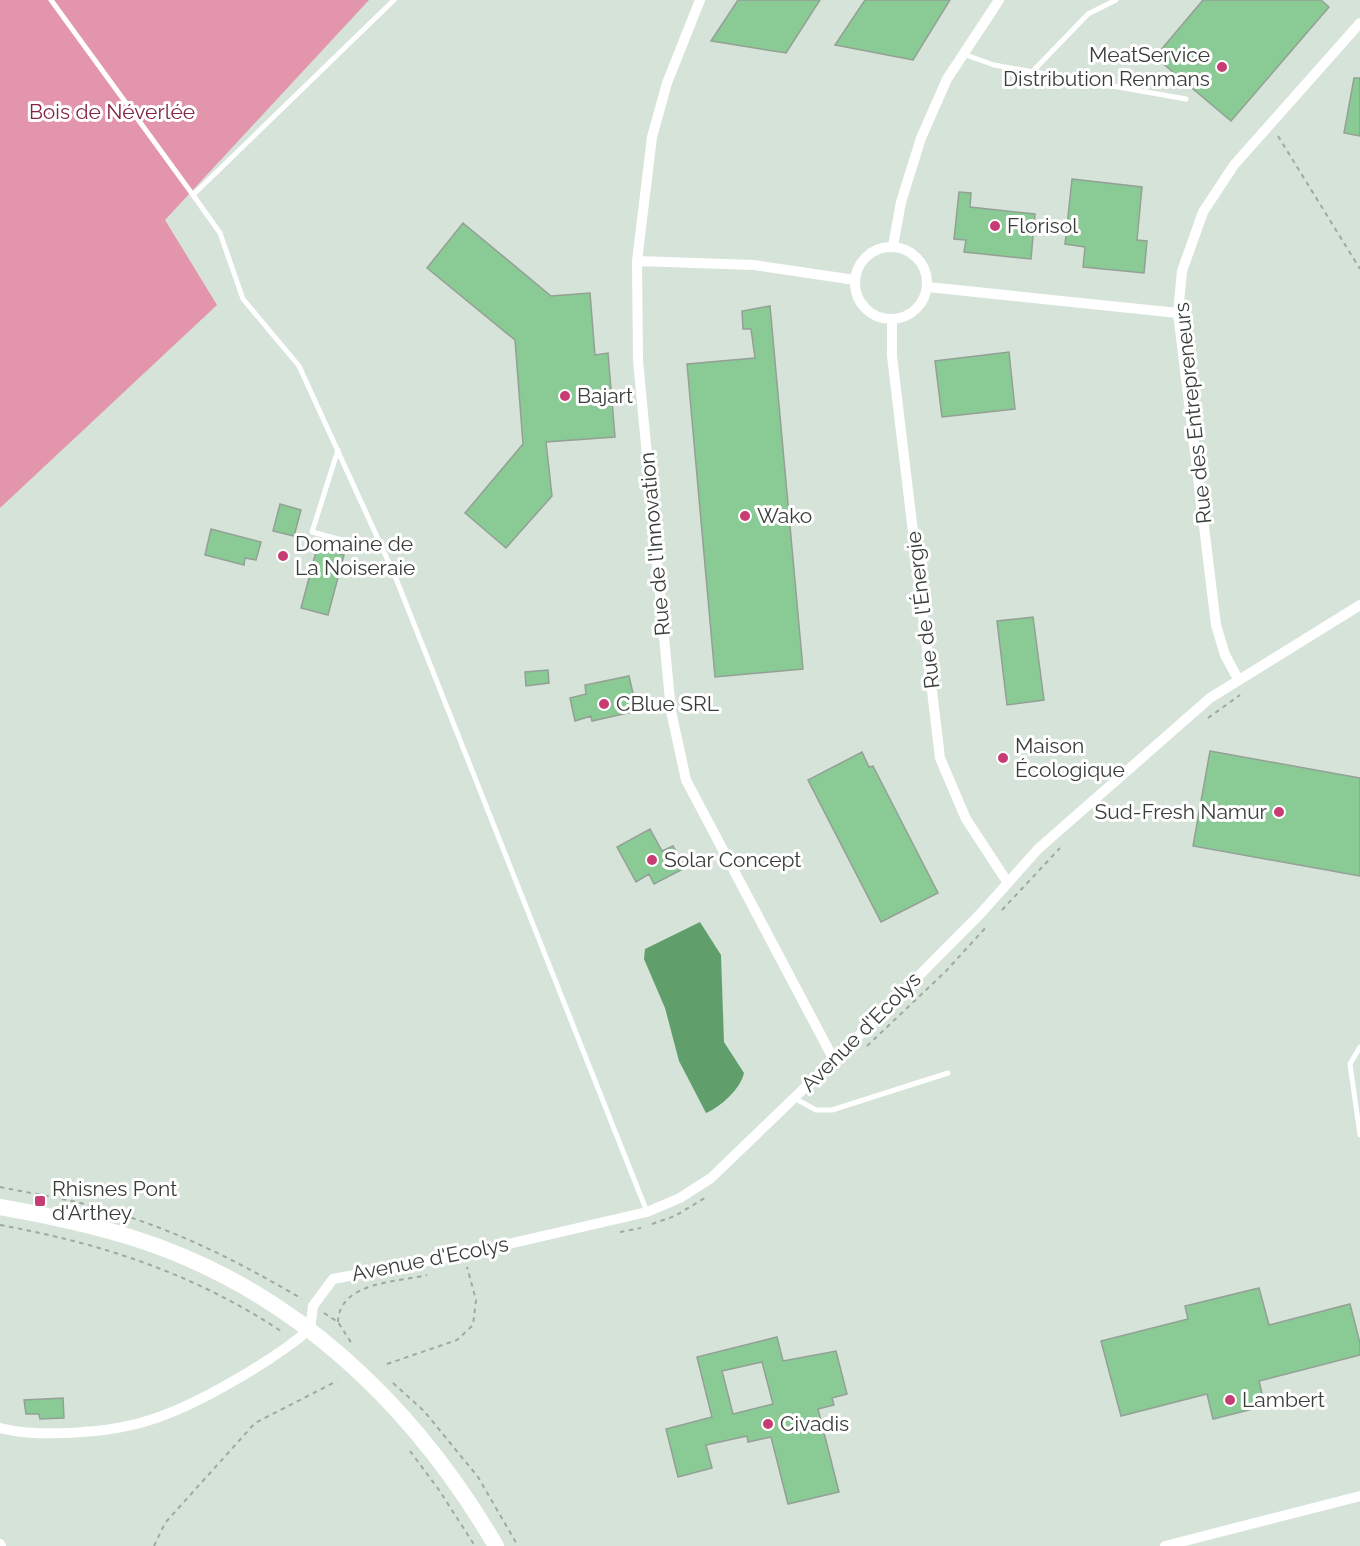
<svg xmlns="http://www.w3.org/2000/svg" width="1360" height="1546" viewBox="0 0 1360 1546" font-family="Raleway,sans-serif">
<rect width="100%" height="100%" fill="#d6e3d8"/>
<path fill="#e295ab" d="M0,0H369L165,220L217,305L0,508Z"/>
<path fill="#609f6c" d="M700,922L721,955L724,1042L744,1073C741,1088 721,1107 706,1113L679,1061L665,1008L644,959L645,949Z"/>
<path fill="#8aca95" stroke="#94a096" stroke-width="1.5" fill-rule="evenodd" d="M738,0H820L786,53L711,41Z
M865,0H950L913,60L835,45Z
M1203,0H1321L1329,7L1231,121L1155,57Z
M1354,78H1360V136L1344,133Z
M1072,179L1142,187L1137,240L1147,241L1144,273L1083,267L1085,247L1065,244Z
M959,192L971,193L970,207L1035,214L1031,259L964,252L966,240L954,239Z
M463,223L551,296L590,293L595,355L608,353L615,437L546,442L552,496L506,548L465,513L523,444L515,340L427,268Z
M770,306L803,669L715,677L687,364L755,358L751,329H743L742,311Z
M1009,352L1015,409L942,417L935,361Z
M280,504L301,510L294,536L273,531Z
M211,529L261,542L256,560L245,558L244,565L205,555Z
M317,548L344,555L328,615L301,608Z
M1033,617L1044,700L1007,705L997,621Z
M548,670L549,683L526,686L525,672Z
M629,676L637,711L592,721L591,716L575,721L570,698L586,694L585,685Z
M1210,751L1360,778V876L1193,846Z
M862,752L869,767L873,766L938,893L881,922L808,780Z
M650,829L662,851L673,846L685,868L654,884L649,874L636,882L617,847Z
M1259,1288L1269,1325L1350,1304L1360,1343V1355L1259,1381L1265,1406L1213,1419L1207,1394L1121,1416L1101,1341L1188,1319L1185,1306Z
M777,1337L783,1361L836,1351L847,1394L832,1398L834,1405L818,1409L839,1492L788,1504L771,1437L748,1442L747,1436L706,1445L712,1468L678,1477L666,1429L712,1417L697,1357ZM762,1362L773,1404L733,1414L722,1371Z
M63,1398L64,1418L40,1419L39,1414H26L24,1400Z"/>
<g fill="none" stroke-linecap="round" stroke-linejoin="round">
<path stroke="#9fa9a0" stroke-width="2" stroke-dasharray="4.5 4.5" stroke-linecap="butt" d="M1278,136L1360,269
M1208,718L1240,695
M1002,910L1060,848
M867,1046L946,971L988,925
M0,1187C34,1194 69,1199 103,1209C174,1229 238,1261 302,1299
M652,1224L675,1216L708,1196
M0,1225C104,1244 195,1274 284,1333
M620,1232L641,1228
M324,1313L338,1322L352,1344
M338,1322C339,1282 397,1282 427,1275
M387,1364L457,1340L473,1325L476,1300L467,1267
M393,1383L424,1411L478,1477L518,1546
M410,1451L439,1490L475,1546
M154,1546L165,1523L255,1423L337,1381"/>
<path stroke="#fff" stroke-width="5" d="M51,0L193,195
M394,0L193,195L220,233L243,299L299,366L395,576L647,1212
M963,54L994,65L1186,99
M1032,72L1088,14L1116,0
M338,450L312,532L383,551
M1360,1047L1350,1064L1360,1135
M794,1098L816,1110H832L948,1073"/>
<path stroke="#fff" stroke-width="10" d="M700,0L667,83L652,137L637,261L638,360L671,711L686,780L834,1060
M893,246L901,202L921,138L947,79L999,0
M855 283a36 36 0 1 1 72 0a36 36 0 1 1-72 0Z
M637,261L754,265L855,280
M928,287L1178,313
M892,319V356L940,758L966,819L1008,883
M1238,679L1225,655L1216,625L1178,313L1182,271L1203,212L1234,165L1360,23
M0,1428C40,1438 111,1433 150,1420C196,1406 274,1360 310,1329L313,1306L333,1279L465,1254L647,1212L680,1198L711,1178L875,1020L982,912L1038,849L1210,698L1360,605
M0,1544L1,1546
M1165,1546L1360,1496"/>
<path stroke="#fff" stroke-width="16" d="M0,1207C45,1215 90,1224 133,1238C292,1288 413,1404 496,1546"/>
</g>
<g fill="#c73d73" stroke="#fff" stroke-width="2">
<circle cx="1222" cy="67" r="6"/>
<circle cx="995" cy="226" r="6"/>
<circle cx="565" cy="396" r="6"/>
<circle cx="745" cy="516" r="6"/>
<circle cx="283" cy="556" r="6"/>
<circle cx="604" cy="704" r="6"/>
<circle cx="1003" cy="758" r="6"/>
<circle cx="1279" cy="812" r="6"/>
<circle cx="652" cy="860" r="6"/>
<rect x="34" y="1195" width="12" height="12" rx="3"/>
<circle cx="1230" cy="1400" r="6"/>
<circle cx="768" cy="1424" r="6"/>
</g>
<g text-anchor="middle" stroke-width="6" stroke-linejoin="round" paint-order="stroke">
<g font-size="21" fill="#393e39" stroke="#fff" text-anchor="start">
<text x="1210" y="62" text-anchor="end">MeatService<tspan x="1210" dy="24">Distribution Renmans</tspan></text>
<text x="1007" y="233">Florisol</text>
<text x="577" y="403">Bajart</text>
<text x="757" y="523">Wako</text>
<text x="295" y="551">Domaine de<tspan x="295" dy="24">La Noiseraie</tspan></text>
<text x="616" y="711">CBlue SRL</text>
<text x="1015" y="753">Maison<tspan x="1015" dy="24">Écologique</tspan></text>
<text x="1267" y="819" text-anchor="end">Sud-Fresh Namur</text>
<text x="664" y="867">Solar Concept</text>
<text x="52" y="1196">Rhisnes Pont<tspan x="52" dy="24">d'Arthey</tspan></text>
<text x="1242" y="1407">Lambert</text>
<text x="780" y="1431">Civadis</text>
</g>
<g font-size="21" fill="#822549" stroke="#fff">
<text x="112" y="119">Bois de Néverlée</text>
</g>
<g font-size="21" fill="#393e39" stroke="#fff">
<text transform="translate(1193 413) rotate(-96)" y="7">Rue des Entrepreneurs</text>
<text transform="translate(655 544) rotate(-95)" y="7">Rue de l'Innovation</text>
<text transform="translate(923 610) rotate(-97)" y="7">Rue de l'Énergie</text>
<text transform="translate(861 1032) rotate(-45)" y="7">Avenue d'Ecolys</text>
<text transform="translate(430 1259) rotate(-11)" y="7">Avenue d'Ecolys</text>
</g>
</g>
</svg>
